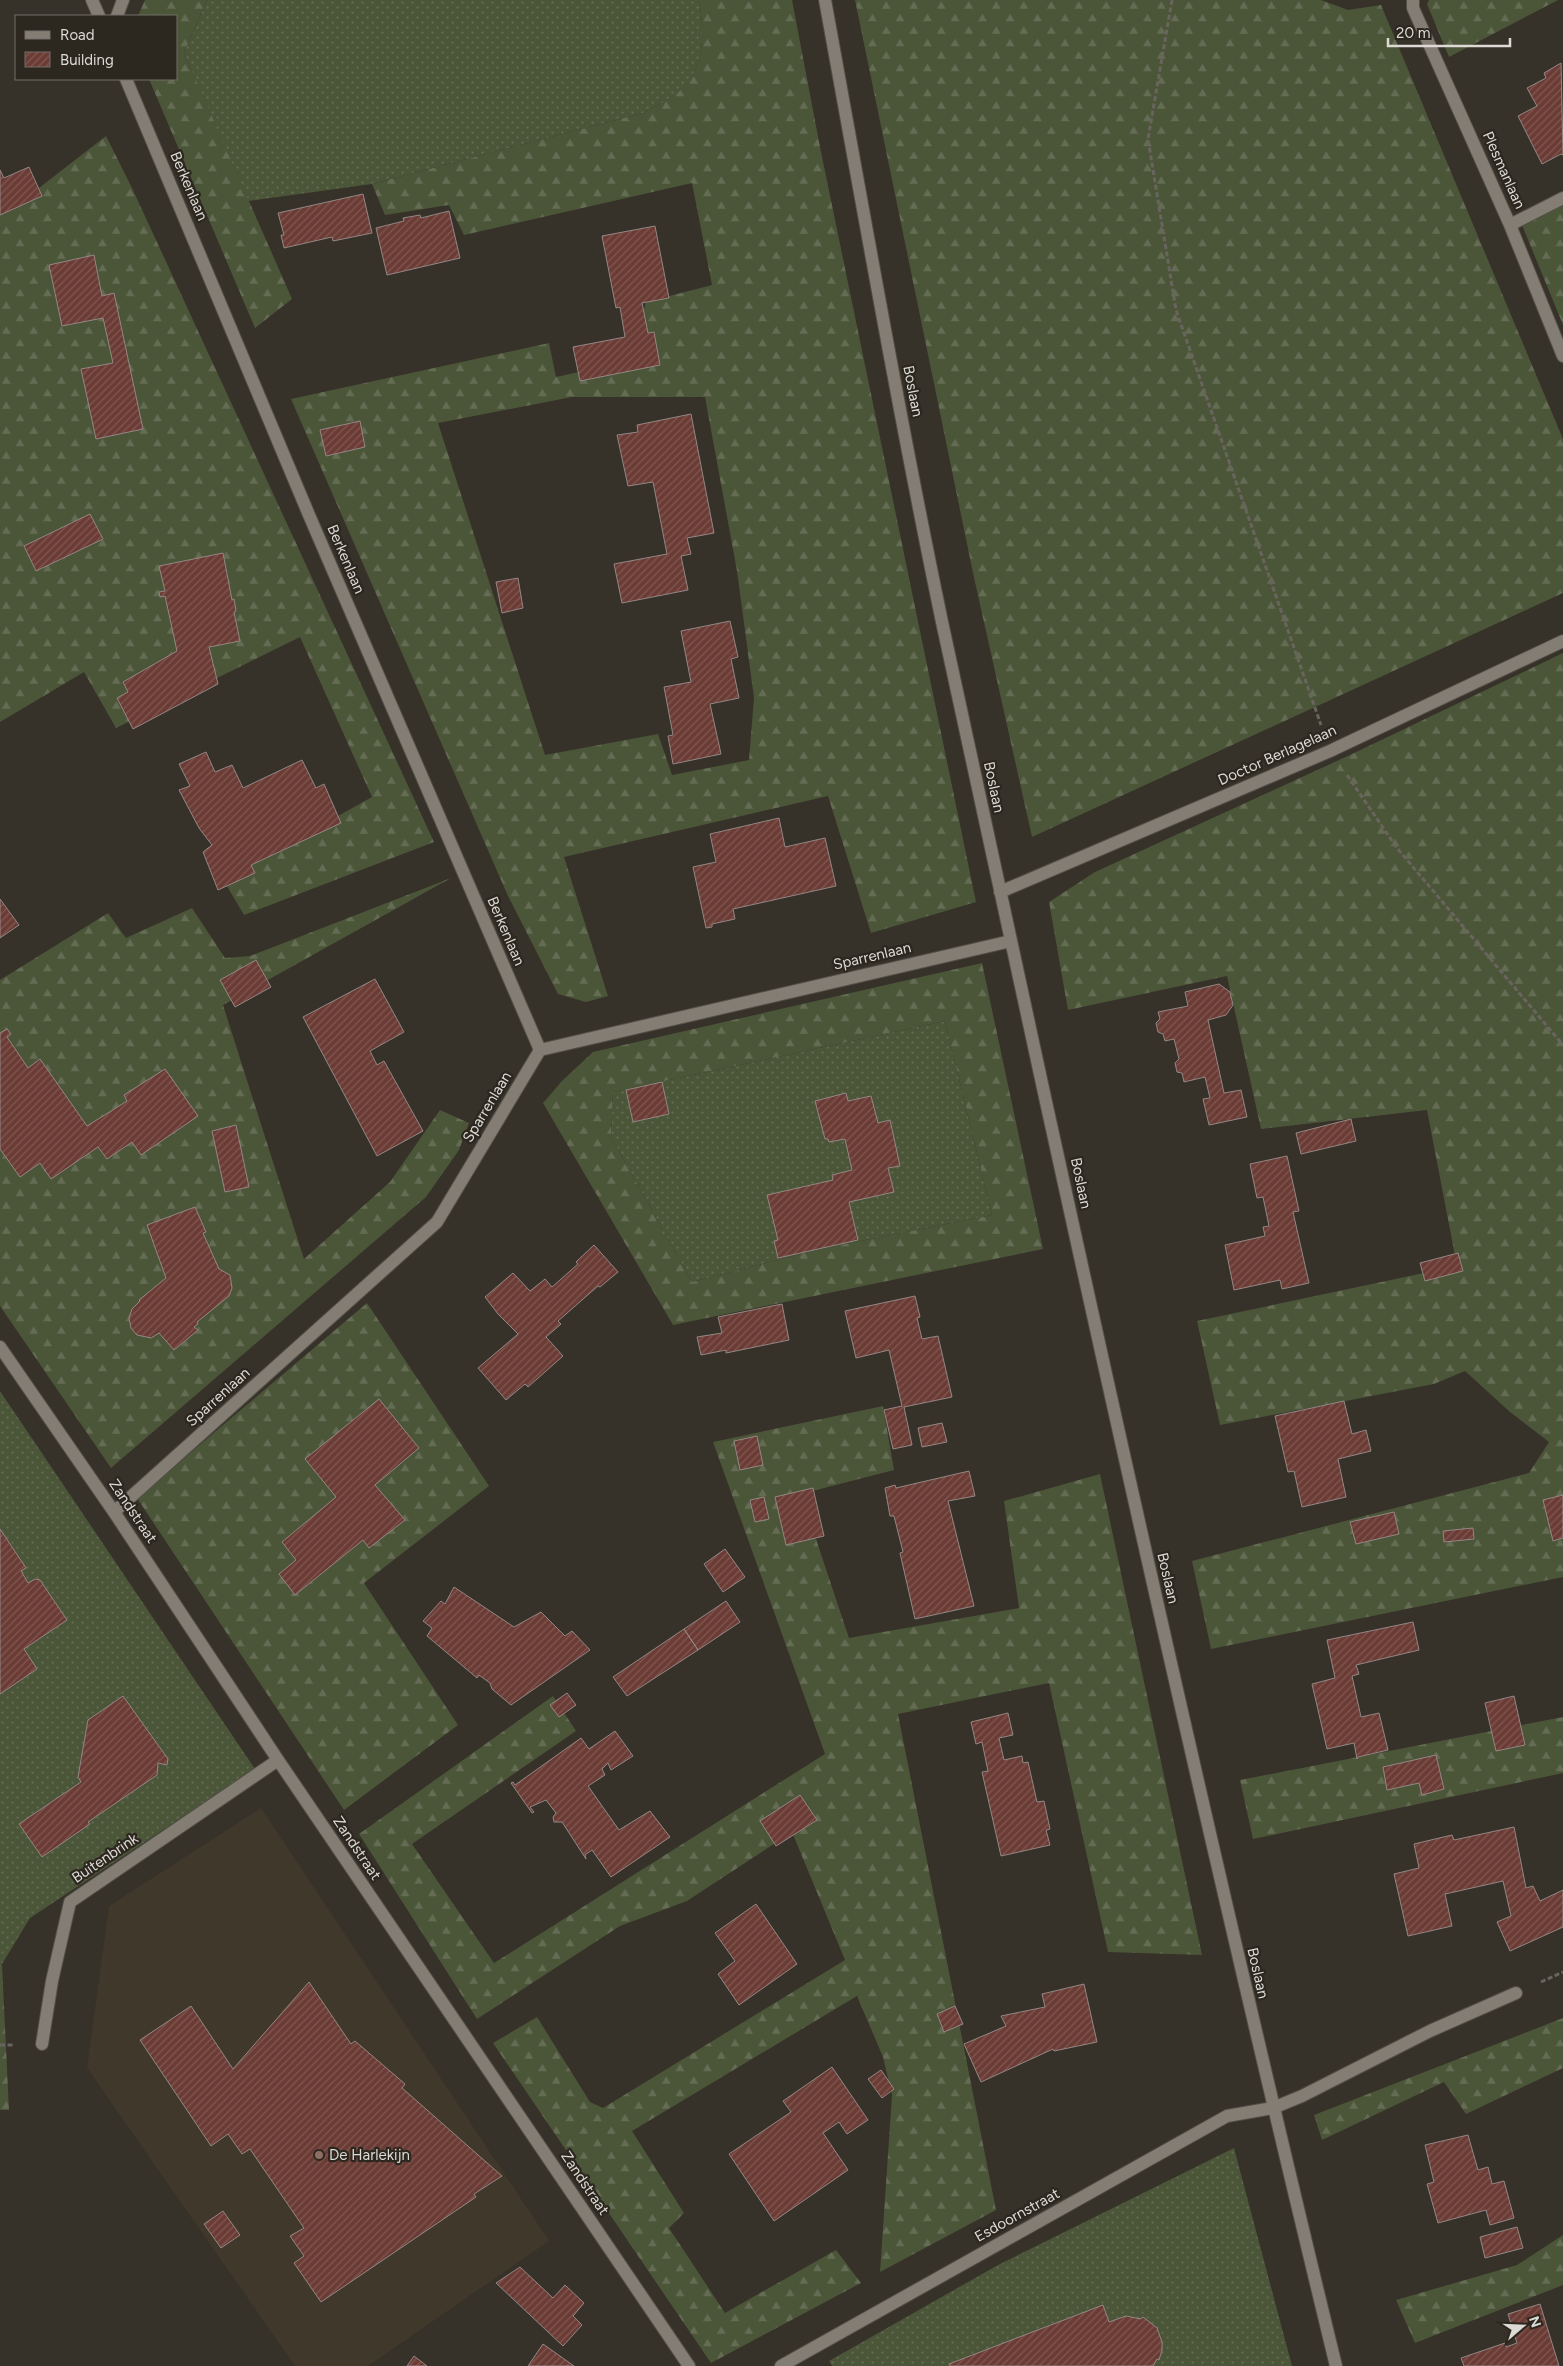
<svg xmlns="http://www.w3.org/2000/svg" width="1563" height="2366" viewBox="0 0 1563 2366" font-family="Figtree,sans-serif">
<defs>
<pattern id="grass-dots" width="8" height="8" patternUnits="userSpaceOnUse" patternTransform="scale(1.25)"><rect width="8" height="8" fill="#4b5538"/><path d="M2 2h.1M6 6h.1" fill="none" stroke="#646d54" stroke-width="1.8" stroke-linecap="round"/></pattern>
<pattern id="forest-firs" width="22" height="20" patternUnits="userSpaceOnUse" patternTransform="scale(1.25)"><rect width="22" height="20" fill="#4b5538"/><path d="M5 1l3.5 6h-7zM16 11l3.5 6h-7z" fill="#646d54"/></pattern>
<pattern id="building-hatch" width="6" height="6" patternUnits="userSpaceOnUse" patternTransform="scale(1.25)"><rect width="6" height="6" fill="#6b3c35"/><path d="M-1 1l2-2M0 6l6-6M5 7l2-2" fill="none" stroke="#805851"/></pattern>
</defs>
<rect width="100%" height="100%" fill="#363129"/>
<path fill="#40382a" d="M261,1808L549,2241L368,2366H295L87,2068L109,1906Z"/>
<path fill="url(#grass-dots)" d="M207,0H699C704,32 706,62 683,89C673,99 655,106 643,113L372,184L248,201L184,53Z
M945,1021L992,1215L820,1249L692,1282L611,1137L613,1092Z
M0,1391L255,1769L30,1918L2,1964L0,1962Z
M1234,2148L1292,2366H832L829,2361L998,2265Z"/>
<path fill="url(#forest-firs)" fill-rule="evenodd" d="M145,0H207L184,53L292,299L255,328L149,79H176V16H138Z
M699,0H792L821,152L976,902L871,933L828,796L564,857L608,996L586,1002L558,994L508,896L291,399L549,343L556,377L647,357L640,324L646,302L712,285L692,183L464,235L449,205L385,215L372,184L643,113C655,106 673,99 683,88C706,62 704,32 699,0ZM572,397H705L737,571L754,698L749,760L672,775L658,734L545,755L438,423Z
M855,0H1321L1348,10L1381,5L1563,439V593L1032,837L973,573Z
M1429,0H1558L1449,57L1427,4Z
M106,136L132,188L434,842L244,915L221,876L311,831L372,797L300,637L116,728L84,672L0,722V206L26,198Z
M1563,203V325L1522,225Z
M1563,653V1577L1211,1649L1192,1561L1529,1473L1549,1442L1510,1412L1465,1371L1434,1384L1220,1425L1197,1321L1457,1266L1427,1110L1261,1129L1227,976L1068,1010L1049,902L1095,872L1352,754Z
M451,878L223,1005L304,1259L390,1182L440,1110L469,1123L459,1150L426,1197L111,1468L0,1306V980L108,913L126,938L192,908L225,958L250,956Z
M982,963L1043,1249L673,1325L543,1103L562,1081L593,1052ZM945,1021L992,1215L820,1249L692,1282L611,1137L613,1092Z
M367,1303L489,1486L364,1583L458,1725L344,1810L137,1498Z
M883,1406L894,1470L801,1494L849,1638L1019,1608L1004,1501L1100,1474L1202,1955L1108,1952L1049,1683L898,1714L996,2210L880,2272L892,2095L883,2057L857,1996L632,2131L684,2213L669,2228L725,2313L836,2250L861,2283L711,2363L493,2043L537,2017L590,2102L603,2108L845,1960L792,1832L687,1901L620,1926L477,2019L359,1834L553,1696L576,1731L412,1844L494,1963L825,1754L713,1442Z
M1563,1717V1773L1253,1839L1240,1780Z
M0,1962L2,1964L9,2110H0Z
M1563,2018V2068L1466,2114L1444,2082L1322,2140L1314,2115Z
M1563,2235V2285L1415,2343L1396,2300L1517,2265Z"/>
<path fill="url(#building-hatch)" stroke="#948785" d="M1561,63L1563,155L1561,154L1542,164L1518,116L1537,106L1527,88L1546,78L1544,73Z
M29,167L42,196L0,215V170L4,178Z
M363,194L372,233L333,241L332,237L284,248L281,235H284L278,213Z
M449,211L460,258L387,275L376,228L404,221L403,218L420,215L421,218Z
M655,226L669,298L642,303L648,333L654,332L660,365L580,381L573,347L625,337L620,307L616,308L602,236Z
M94,255L102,296L114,293L143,429L96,439L81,369L113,363L103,318L62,326L49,265Z
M691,414L714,533L687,538L691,554L681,556L688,590L622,603L614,564L667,554L653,482L628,486L617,435L638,432L637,425Z
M360,421L365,447L326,456L320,430Z
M90,514L103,539L36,571L24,546Z
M223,553L232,600L234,599L236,611L234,612L240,641L209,647L218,684L133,729L117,698L128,692L123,682L177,651L165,596L160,597L159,592L165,591L159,566Z
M518,578L523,608L502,613L496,582Z
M730,621L738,657L731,659L739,698L710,704L721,754L673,764L668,736L673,735L664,687L691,682L681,631Z
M206,752L215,772L232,765L243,788L302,760L316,788L324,784L341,823L251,865L255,873L218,890L203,852L212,845L199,828L179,790L190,786L179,764Z
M779,818L785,847L825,838L836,886L733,909L735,919L712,924V927L706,928L693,867L716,862L710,834Z
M0,899L19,925L0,938Z
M256,960L271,987L235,1007L220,980Z
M375,979L404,1032L370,1051L377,1065L384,1061L423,1131L377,1156L303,1017Z
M1219,984L1230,992L1233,1005L1226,1015L1208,1020L1224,1093L1241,1090L1247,1117L1209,1125L1203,1099L1210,1098L1205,1077L1184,1082L1182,1073L1177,1072L1175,1063L1179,1059L1174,1039L1165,1041L1163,1034L1158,1032L1156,1023L1160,1019L1158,1012L1188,1006L1185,992Z
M7,1029L11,1034L7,1037L28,1068L40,1059L87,1126L127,1101L124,1095L165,1069L198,1116L141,1155L132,1142L107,1159L98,1147L51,1179L40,1163L20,1177L0,1149V1033Z
M662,1082L669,1114L633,1122L626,1090Z
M846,1093L848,1101L871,1096L878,1123L890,1120L900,1166L888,1168L894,1192L849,1202L858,1240L778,1258L774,1241L778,1240L767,1195L833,1180L832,1175L852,1170L845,1139L829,1142L828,1139H825L815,1101Z
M1351,1119L1356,1141L1301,1154L1296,1133Z
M236,1125L249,1187L225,1192L212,1131Z
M1287,1156L1299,1211L1293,1212L1309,1283L1282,1289L1280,1280L1234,1290L1225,1245L1265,1236L1263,1227L1269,1226L1263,1197L1257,1198L1250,1164Z
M195,1207L206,1232L203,1233L219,1269L230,1275L232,1288L229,1296L197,1322L198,1324L194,1327L198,1330L174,1350L159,1333L151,1338L137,1335L131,1328L129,1318L132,1309L140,1301L139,1300L166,1278L147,1225Z
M594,1245L618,1272L600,1287L598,1286L558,1321L561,1324L546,1337L563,1356L528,1387L525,1384L506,1400L478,1368L518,1334L498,1314L485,1297L513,1273L530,1291L545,1279L552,1287L578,1264L576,1262Z
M1458,1253L1463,1271L1425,1281L1420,1263Z
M915,1296L920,1317L917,1318L922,1339L938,1336L952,1397L904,1407L912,1445L893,1449L884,1410L902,1406L889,1350L856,1358L845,1311Z
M782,1304L789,1340L726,1353V1350L701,1355L697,1337L722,1333L718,1317Z
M379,1399L419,1448L375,1485L405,1520L369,1548L363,1540L295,1595L279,1574L296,1560L282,1542L336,1497L305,1459Z
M1344,1401L1352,1434L1366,1430L1371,1451L1338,1459L1346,1497L1302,1507L1294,1471L1288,1472L1275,1416Z
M942,1423L947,1442L922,1447L918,1428Z
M757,1436L763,1465L740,1470L734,1441Z
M969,1471L975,1496L948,1501L974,1606L915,1619L900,1553L903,1552L894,1516H890L885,1488L895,1485L896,1488Z
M813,1488L824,1536L786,1545L775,1497Z
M1563,1495V1538L1553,1541L1543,1500Z
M764,1497L769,1519L755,1522L750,1500Z
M1394,1512L1399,1534L1356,1544L1350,1522Z
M1473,1528L1474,1539L1444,1542L1443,1531Z
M0,1529L26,1568L21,1571L28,1583L35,1579L40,1580L67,1620L24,1649L37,1669L0,1694Z
M725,1549L745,1577L723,1592L704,1564Z
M454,1587L514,1627L541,1612L565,1636L572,1631L590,1650L511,1705L492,1689L490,1683L479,1675L477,1678L427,1636L432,1628L423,1621L441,1601L445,1604Z
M726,1601L740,1622L698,1650L684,1629Z
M1413,1622L1419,1650L1356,1665L1359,1674L1352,1676L1361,1717L1379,1713L1388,1750L1358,1757L1357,1759L1354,1743L1327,1749L1312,1684L1335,1678L1327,1640Z
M684,1629L698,1650L627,1696L613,1677Z
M567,1693L576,1705L559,1717L550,1705Z
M123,1696L168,1759L167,1765L158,1763L157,1775L88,1822L90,1824L42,1857L19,1824L81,1782L78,1777L88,1720Z
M1514,1696L1525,1745L1496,1751L1485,1703Z
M1008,1713L1013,1735L999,1738L1004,1760L1022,1756L1023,1763L1028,1762L1037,1802L1044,1801L1050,1829L1046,1830L1050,1845L1001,1856L982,1772L988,1771L982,1742L976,1744L971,1722Z
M615,1731L633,1756L611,1770L608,1763L602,1769L605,1775L588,1786L619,1830L650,1811L670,1837L611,1877L592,1850L585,1855L586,1859L562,1822H554L553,1817L556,1813L546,1800L530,1807L534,1812L532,1813L511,1783L513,1782L515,1785L581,1738L589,1749Z
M1436,1755L1444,1789L1422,1795L1419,1783L1387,1790L1383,1767Z
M800,1795L817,1820L776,1846L760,1821Z
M1514,1827L1526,1888L1533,1886L1540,1901L1563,1890V1927L1510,1951L1497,1922L1511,1916L1503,1881L1445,1894L1452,1926L1408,1936L1394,1874L1419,1868L1414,1844L1452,1835L1454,1840Z
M756,1904L797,1964L739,2005L718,1974L735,1961L715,1933Z
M309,1982L351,2044L355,2041L405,2084L402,2088L502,2176L474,2194L476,2197L321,2302L294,2263L304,2256L290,2236L304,2228L250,2149L242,2154L228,2134L211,2146L140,2040L191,2006L233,2069Z
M1084,1984L1097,2042L1054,2051L1053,2049L981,2082L964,2044L1006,2026L1001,2016L1045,2007L1042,1994Z
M955,2006L963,2024L944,2032L937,2014Z
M832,2067L868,2120L847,2134L839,2122L823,2133L848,2170L774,2221L729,2154L791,2112L783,2101Z
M881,2070L894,2089L882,2098L868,2079Z
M1468,2135L1478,2170L1488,2167L1492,2184L1504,2181L1514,2218L1490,2225L1486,2210L1438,2223L1427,2184L1434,2182L1425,2145Z
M223,2211L240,2235L221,2248L204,2224Z
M1517,2227L1523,2248L1485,2258L1480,2237Z
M520,2267L553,2298L565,2285L584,2303L573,2316L582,2325L563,2346L496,2283Z
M1540,2304L1559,2366H1464L1461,2358L1505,2343L1506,2347L1517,2343L1508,2314Z
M1103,2305L1109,2322L1126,2316L1141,2319L1143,2317L1157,2328L1162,2342V2350L1159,2360L1157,2359L1153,2366H950L949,2364Z
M543,2344L574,2366H528Z
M414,2356L427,2366H407Z"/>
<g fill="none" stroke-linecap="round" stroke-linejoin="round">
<g stroke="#534f48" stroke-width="14">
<path id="minor" d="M92,0L99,16
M825,0C863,208 899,415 942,622C986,832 1033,1042 1079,1252C1161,1624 1246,1996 1336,2366
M1413,0V8L1510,225L1563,356
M117,16L123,0
M126,79L309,515L540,1050
M1510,225L1563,198
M1000,892L1330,751L1563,641
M0,1347L114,1512L278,1760L689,2366
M114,1512L437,1222L540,1050L1011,941
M42,2044L52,1981L70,1902L278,1760
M781,2366L1227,2116L1273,2108L1302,2096L1430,2031L1516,1993"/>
</g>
<path stroke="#69655e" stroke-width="3" stroke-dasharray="5 2.5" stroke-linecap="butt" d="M1172,0L1148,139L1176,310L1321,725
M1347,775L1397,848L1563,1045
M1541,1982L1563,1972
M0,2045H14"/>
<use href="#minor" stroke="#837d74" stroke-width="12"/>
</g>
<circle fill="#8d6e63" stroke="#2c271f" stroke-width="2" cx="319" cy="2155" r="5"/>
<g text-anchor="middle" stroke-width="4.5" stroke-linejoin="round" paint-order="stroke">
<g font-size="15" fill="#dddad5" stroke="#2c271f">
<text transform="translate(1504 170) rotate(66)" y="5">Plesmanlaan</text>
<text transform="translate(189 186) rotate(67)" y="5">Berkenlaan</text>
<text transform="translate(913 391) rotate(79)" y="5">Boslaan</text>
<text transform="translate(346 559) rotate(67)" y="5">Berkenlaan</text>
<text transform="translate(1277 755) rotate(-24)" y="5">Doctor Berlagelaan</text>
<text transform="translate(994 787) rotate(78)" y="5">Boslaan</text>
<text transform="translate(506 931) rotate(67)" y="5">Berkenlaan</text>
<text transform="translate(872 956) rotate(-13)" y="5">Sparrenlaan</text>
<text transform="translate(487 1107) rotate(-59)" y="5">Sparrenlaan</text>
<text transform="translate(1081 1183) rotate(78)" y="5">Boslaan</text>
<text transform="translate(218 1397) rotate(-42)" y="5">Sparrenlaan</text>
<text transform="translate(133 1511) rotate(56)" y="5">Zandstraat</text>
<text transform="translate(1168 1578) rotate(77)" y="5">Boslaan</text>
<text transform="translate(357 1848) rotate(56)" y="5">Zandstraat</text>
<text transform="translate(105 1858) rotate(-34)" y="5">Buitenbrink</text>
<text transform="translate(1258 1973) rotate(77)" y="5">Boslaan</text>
<text transform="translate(585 2183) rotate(56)" y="5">Zandstraat</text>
<text transform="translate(1017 2215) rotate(-29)" y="5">Esdoornstraat</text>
</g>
<g font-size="15" fill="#dddad5" stroke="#2c271f" text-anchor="start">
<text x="329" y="2160">De Harlekijn</text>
</g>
</g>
<rect x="15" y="15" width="162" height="65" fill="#2c271f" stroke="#736f68"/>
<rect x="25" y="31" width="25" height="8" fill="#837d74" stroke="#736f68"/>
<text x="60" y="40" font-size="15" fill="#dddad5">Road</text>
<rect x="25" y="52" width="25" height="15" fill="url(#building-hatch)" stroke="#736f68"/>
<text x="60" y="65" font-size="15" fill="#dddad5">Building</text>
<g transform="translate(1523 2326) rotate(71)" stroke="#2c271f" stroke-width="4" paint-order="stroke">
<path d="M0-4L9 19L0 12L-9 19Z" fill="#dddad5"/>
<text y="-8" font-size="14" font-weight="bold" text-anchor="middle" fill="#dddad5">N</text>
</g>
<path d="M1388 38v8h122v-8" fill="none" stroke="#dddad5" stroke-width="2.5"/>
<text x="1396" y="38" font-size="15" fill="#dddad5" stroke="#2c271f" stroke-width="4" paint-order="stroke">20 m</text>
</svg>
